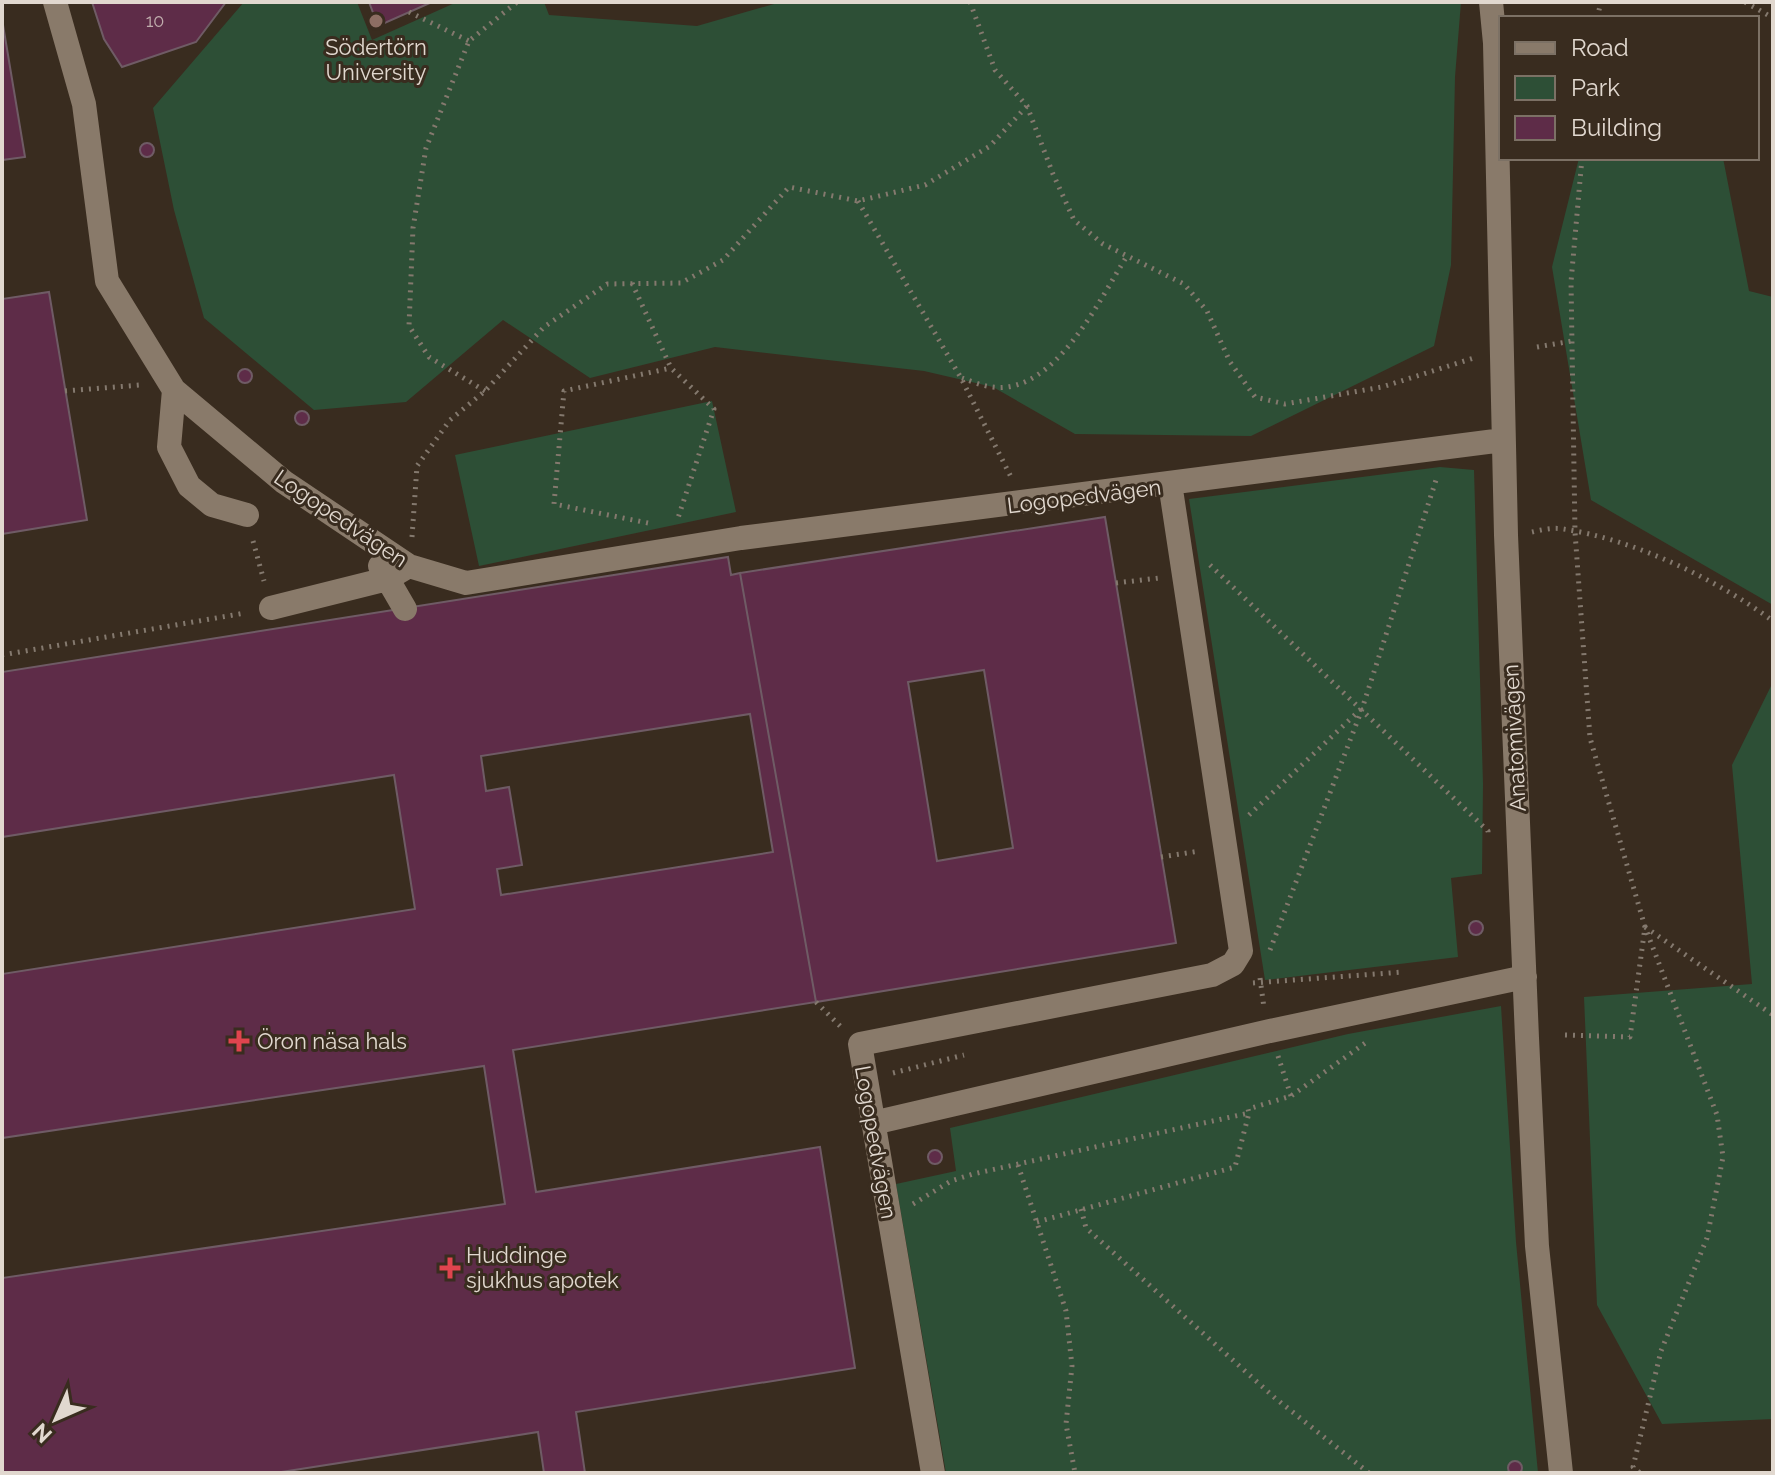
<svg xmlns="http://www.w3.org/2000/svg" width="1775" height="1475" viewBox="0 0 1775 1475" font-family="Raleway,sans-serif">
<rect width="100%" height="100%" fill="#392c1f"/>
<path fill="#2d4f36" d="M244,2H357L372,40L457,2H544L549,15L697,26L781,2H1461L1455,77L1451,265L1434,346L1251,436L1075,434L993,387L924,371L715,347L590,378L503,320L406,402L314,410L204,318L174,210L153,108Z
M1579,158H1723L1749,291L1773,297V605L1591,500L1552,267Z
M712,401L736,512L479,566L455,455Z
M1440,467L1474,470L1483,784L1482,874L1451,878L1458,957L1265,980L1189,499Z
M1773,682V1419L1662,1424L1597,1305L1584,997L1752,984L1732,765Z
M1501,1006L1516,1242L1538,1473H946L896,1184L956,1171L950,1128L1348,1034Z"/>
<path fill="#5e2c48" stroke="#6f5b65" stroke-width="2" fill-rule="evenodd" d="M92,2H226L196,42L122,67L104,39Z
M369,2H432L378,26Z
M2,19L25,157L2,160Z
M140 150a7 7 0 1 1 14 0a7 7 0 1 1-14 0Z
M49,292L87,520L2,534V299Z
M238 376a7 7 0 1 1 14 0a7 7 0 1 1-14 0Z
M295 418a7 7 0 1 1 14 0a7 7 0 1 1-14 0Z
M1105,517L1176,943L816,1002L740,573ZM984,670L1013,848L937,861L908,682Z
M728,557L731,575L740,573L816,1002L513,1050L536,1192L820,1147L855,1368L576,1412L585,1473H544L538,1432L275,1473H2V1278L505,1204L484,1066L2,1138V974L415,909L394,775L2,837V672ZM750,714L773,852L501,895L497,869L522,865L509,787L486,791L481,756Z
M1469 928a7 7 0 1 1 14 0a7 7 0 1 1-14 0Z
M928 1157a7 7 0 1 1 14 0a7 7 0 1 1-14 0Z
M1508 1468a7 7 0 1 1 14 0a7 7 0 1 1-14 0Z"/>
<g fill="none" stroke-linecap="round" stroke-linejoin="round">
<path stroke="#84796e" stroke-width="5" stroke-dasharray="2 6" stroke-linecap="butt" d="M970,2L995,70L1027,106L1053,174L1074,220L1103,244L1184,284L1207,311L1230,362L1255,397L1285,404L1382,387L1477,357
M1745,2L1773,18
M409,12L469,41
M1597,18L1601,2
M1582,158L1571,282L1575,532L1590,738L1645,927L1717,1115L1723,1157L1707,1238L1661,1351L1633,1467L1640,1473
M858,201L961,378L1011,477
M632,283L671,368L714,409L677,521
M1537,347L1572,341
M962,378C971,381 982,386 992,387C1055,395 1099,300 1127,256
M65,391L140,385
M485,391L429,357L409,326L413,228L426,148L469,41L517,2
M648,523L554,504L564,391L671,368
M1532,532C1541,530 1553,527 1563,529C1633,539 1716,579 1773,621
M412,537L417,466L450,420L485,391L544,327L607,284L681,283L723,260L789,187L858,201L925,185L990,146L1027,106
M253,541L264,581
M1210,565L1488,831V837
M1116,583L1159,578
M2,655L245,613
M1249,815L1361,709
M1161,857L1200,851
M1270,950L1362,709L1437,477
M1260,978L1264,1008
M1253,983L1403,972
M816,1002L841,1027
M1565,1035L1630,1037L1645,927L1773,1015
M1278,1056L1291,1096
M893,1073L964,1055
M1018,1165L1066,1311L1072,1366L1066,1424L1075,1473
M913,1204L951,1181L973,1174L1249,1113L1248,1109L1291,1096L1368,1041
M1081,1209L1086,1228L1275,1398L1369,1473
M1037,1222L1235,1167L1249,1113"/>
<path stroke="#897a6a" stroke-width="24" d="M55,2L84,104L107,281L174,390L284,482L409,566L466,583L741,538L1503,440
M1491,2L1495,43L1506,535L1527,1038L1537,1246L1561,1473
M174,390L169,447L189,486L212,505L247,515
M380,566L405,609
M271,608L387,579L409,566
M873,1123L1270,1031L1525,977
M933,1473L860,1044L1212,975L1233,964L1241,951L1170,483"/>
</g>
<circle fill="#8d6e63" stroke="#392c1f" stroke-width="3" cx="376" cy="21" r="8"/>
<g fill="#e0444e" stroke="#392c1f" stroke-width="3">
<path d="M235 1029h8v8h8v8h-8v8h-8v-8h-8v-8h8z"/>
<path d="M446 1256h8v8h8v8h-8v8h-8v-8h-8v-8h8z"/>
</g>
<g text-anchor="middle" stroke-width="6" stroke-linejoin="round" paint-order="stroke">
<g font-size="18" fill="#c0adad">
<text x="155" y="27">10</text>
</g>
<g font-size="22" fill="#e1d8cf" stroke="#392c1f" text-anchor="start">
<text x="376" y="55" text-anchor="middle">Södertörn<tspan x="376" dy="25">University</tspan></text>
<text x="257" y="1049">Öron näsa hals</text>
<text x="466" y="1263">Huddinge<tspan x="466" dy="25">sjukhus apotek</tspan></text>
</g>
<g font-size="22" fill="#e1d8cf" stroke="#392c1f">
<text transform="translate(1084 496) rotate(-7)" y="8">Logopedvägen</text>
<text transform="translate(341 518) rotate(34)" y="8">Logopedvägen</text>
<text transform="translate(1514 738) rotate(-93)" y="8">Anatomivägen</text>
<text transform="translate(876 1142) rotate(80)" y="8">Logopedvägen</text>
</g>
</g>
<rect width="1775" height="1475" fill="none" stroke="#e1d8cf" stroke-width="8"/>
<rect x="1499" y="16" width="260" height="144" fill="#392c1f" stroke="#7c7165" stroke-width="2"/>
<rect x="1515" y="42" width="40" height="12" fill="#897a6a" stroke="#7c7165" stroke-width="2"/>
<text x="1571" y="56" font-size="24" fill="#e1d8cf">Road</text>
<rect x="1515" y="76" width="40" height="24" fill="#2d4f36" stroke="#7c7165" stroke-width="2"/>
<text x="1571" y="96" font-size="24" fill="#e1d8cf">Park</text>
<rect x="1515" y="116" width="40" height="24" fill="#5e2c48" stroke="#7c7165" stroke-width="2"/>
<text x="1571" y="136" font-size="24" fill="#e1d8cf">Building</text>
<g transform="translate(56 1419) rotate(225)" stroke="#392c1f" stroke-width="6" paint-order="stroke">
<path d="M0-6L14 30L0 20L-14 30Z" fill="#e1d8cf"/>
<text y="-12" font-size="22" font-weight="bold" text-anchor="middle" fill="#e1d8cf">N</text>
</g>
</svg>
